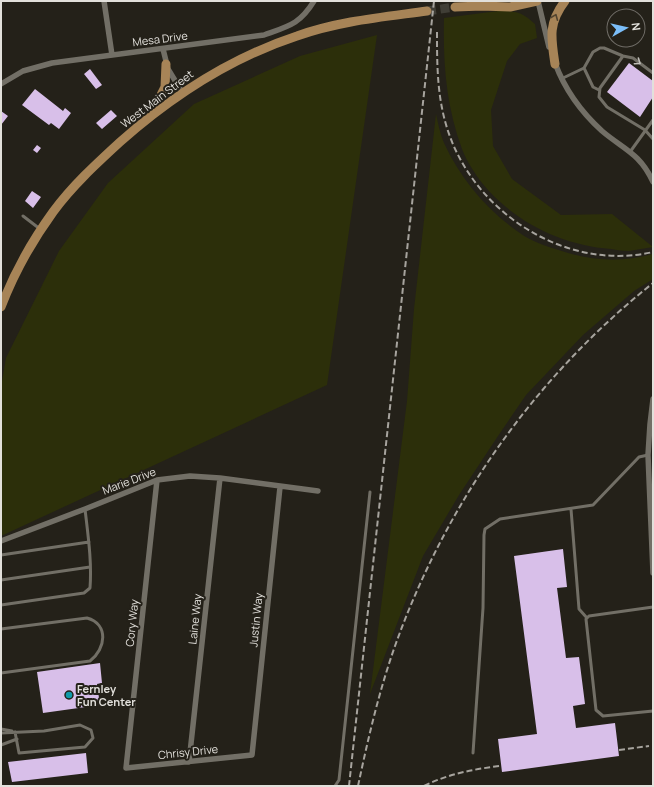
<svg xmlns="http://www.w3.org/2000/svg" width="654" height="787" font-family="Manrope,sans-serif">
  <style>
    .green { fill: #2c2f0a }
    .building { fill: #d8bfe9 }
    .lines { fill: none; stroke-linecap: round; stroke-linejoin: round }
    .primary-tunnel { stroke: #403e36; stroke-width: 9; stroke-dasharray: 9 4.5; stroke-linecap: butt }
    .lane { stroke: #726f66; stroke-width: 3 }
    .street { stroke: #726f66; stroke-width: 5.5 }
    .primary { stroke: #a78457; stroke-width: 9 }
    .rail { stroke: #a7a49e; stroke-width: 2; stroke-dasharray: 6 3; stroke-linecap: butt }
    .oneway { stroke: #52442f }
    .oneway2 { stroke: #c0beb8 }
    .culture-dot { fill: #0f9aa8; stroke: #242119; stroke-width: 1.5 }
    .labels { text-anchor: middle; stroke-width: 4; stroke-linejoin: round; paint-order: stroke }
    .street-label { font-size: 11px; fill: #e2e0db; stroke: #242119 }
    .poi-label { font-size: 11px; font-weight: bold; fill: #e2e0db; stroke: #242119; text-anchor: start }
  </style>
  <rect width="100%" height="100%" fill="#242119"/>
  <!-- green -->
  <path class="green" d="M 498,11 C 516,11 521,11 535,24 L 537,38 L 520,44 L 507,61 L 491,110 L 493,146 L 512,179 L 561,215 L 612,214 L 653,247 C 645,248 637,250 629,251 C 623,251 617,250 611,249 C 561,245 514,222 482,183 C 474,172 467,162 462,149 C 446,105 443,64 444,18 Z
    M 377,35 L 327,385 L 1,536 L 1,387 L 6,358 L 59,251 L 108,183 L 194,104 L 300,56 Z
    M 436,114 C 438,123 440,134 444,143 C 460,178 486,209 517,231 C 527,239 540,244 552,248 C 588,260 616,264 653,254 L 653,279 L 634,291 L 583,335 L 526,395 L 498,436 L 459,495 L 423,556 L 370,694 L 407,401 L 414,309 Z"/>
  <!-- building -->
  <path class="building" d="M 629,63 L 653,81 L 653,97 L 640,117 L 607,92 Z
    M 90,69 L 102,85 L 96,89 L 84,74 Z
    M 35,89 L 63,111 L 65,108 L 71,113 L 59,129 L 51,123 L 49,125 L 22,105 Z
    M 111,110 L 117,116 L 102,129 L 96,123 Z
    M 1,111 L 8,116 L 1,125 Z
    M 37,145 L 41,148 L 37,153 L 33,150 Z
    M 32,191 L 41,197 L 33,208 L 25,201 Z
    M 563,549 L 567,587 L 557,588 L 566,658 L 579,657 L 585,704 L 573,706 L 576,728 L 615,723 L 619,756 L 502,772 L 498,739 L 537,734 L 514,556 Z
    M 100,663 L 102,683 L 97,684 L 100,705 L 43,713 L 37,672 Z
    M 86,753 L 88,773 L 12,782 L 8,762 Z"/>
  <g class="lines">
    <!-- primary-tunnel -->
    <path class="primary-tunnel" d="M 427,11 L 455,7"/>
    <!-- lane -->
    <path class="lane" d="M 623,56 L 600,88 L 599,97 L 607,107 L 645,130 L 653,139
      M 584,68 L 593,87 L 599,90
      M 561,79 L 584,68 L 593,52 L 600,48 L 604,48 L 623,56 L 633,58 L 653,73
      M 630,152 L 653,120
      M 23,216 L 40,229
      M 571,509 L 579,609 L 587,618
      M 1,555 L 89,542
      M 1,580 L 90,567
      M 1,605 L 84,593 L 90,588 C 92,562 88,535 85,509
      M 653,607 L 589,616 L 586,619 L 596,710 L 603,716 L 653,711
      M 1,629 L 87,618 C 109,624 106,649 90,661 L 1,673
      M 1,729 L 12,731
      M 1,733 L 44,731 L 80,725 L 91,730 L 93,738 L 85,747 L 19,753 L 15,732
      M 1,745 L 17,739
      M 473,753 L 483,608 L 484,535 L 485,529 L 500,519 L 593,505 L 639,457 L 648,455
      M 335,786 L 339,780 L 370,492"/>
    <!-- street -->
    <path class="street" d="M 104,1 L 112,55
      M 538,1 L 549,47
      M 163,49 L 168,69 L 182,92
      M 555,63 C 565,90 580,111 602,131 C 623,149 640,153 653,182
      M 1,84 L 23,71 L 52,63 L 264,35 C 289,26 300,24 314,1
      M 653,399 L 650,424 L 648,455 L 653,573
      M 157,480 L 126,768 L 252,755 L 280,487
      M 1,541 L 85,509 L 157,480 L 190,476 L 220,478 L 318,491
      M 189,762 L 220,478"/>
    <!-- primary -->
    <path class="primary" d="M 455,7 L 482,6 L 510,7 L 537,1
      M 555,64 C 551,38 548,23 565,1
      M 152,113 L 165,87 L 166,64
      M 1,307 C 14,273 32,241 53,212 C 72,186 96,164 120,142 C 172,96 230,58 297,36 C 339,21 384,17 427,11"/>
    <!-- rail -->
    <path class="rail" d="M 437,32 C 437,65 437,98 448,131 C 475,213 566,272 653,252
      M 619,750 L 649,746
      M 349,786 L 434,1
      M 358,786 C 368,739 379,691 395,646 C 446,503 535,377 653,283
      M 424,786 C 448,774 474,769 500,766"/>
  </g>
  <!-- one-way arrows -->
  <defs><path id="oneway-chevron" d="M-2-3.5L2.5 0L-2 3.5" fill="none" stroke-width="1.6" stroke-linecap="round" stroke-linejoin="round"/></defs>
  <use class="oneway" href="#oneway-chevron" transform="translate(555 17) rotate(-68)"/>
  <use class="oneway2" href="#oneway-chevron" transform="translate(638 62) rotate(35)"/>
  <!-- markers -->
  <circle class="culture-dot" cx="69" cy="695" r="4"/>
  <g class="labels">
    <!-- street labels -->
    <g class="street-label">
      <text transform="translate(160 39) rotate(-7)" y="4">Mesa Drive</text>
      <text transform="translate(157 99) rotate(-37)" y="4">West Main Street</text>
      <text transform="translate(129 481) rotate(-21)" y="4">Marie Drive</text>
      <text transform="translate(195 619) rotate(-84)" y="4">Laine Way</text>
      <text transform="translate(256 620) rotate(-84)" y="4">Justin Way</text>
      <text transform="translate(132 623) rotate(-84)" y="4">Cory Way</text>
      <text transform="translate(188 752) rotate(-6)" y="4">Chrisy Drive</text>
    </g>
    <!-- poi labels -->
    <g class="poi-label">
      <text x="77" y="693">Fernley<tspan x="77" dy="13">Fun Center</tspan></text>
    </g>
  </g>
  <!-- border -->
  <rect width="654" height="787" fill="none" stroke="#e2e0db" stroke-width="4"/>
  <!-- north arrow -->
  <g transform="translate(626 28) rotate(82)"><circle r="19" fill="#242119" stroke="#706d67"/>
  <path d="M0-3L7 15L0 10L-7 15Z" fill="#7bbef9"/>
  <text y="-6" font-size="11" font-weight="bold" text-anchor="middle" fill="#e2e0db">N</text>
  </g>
</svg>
